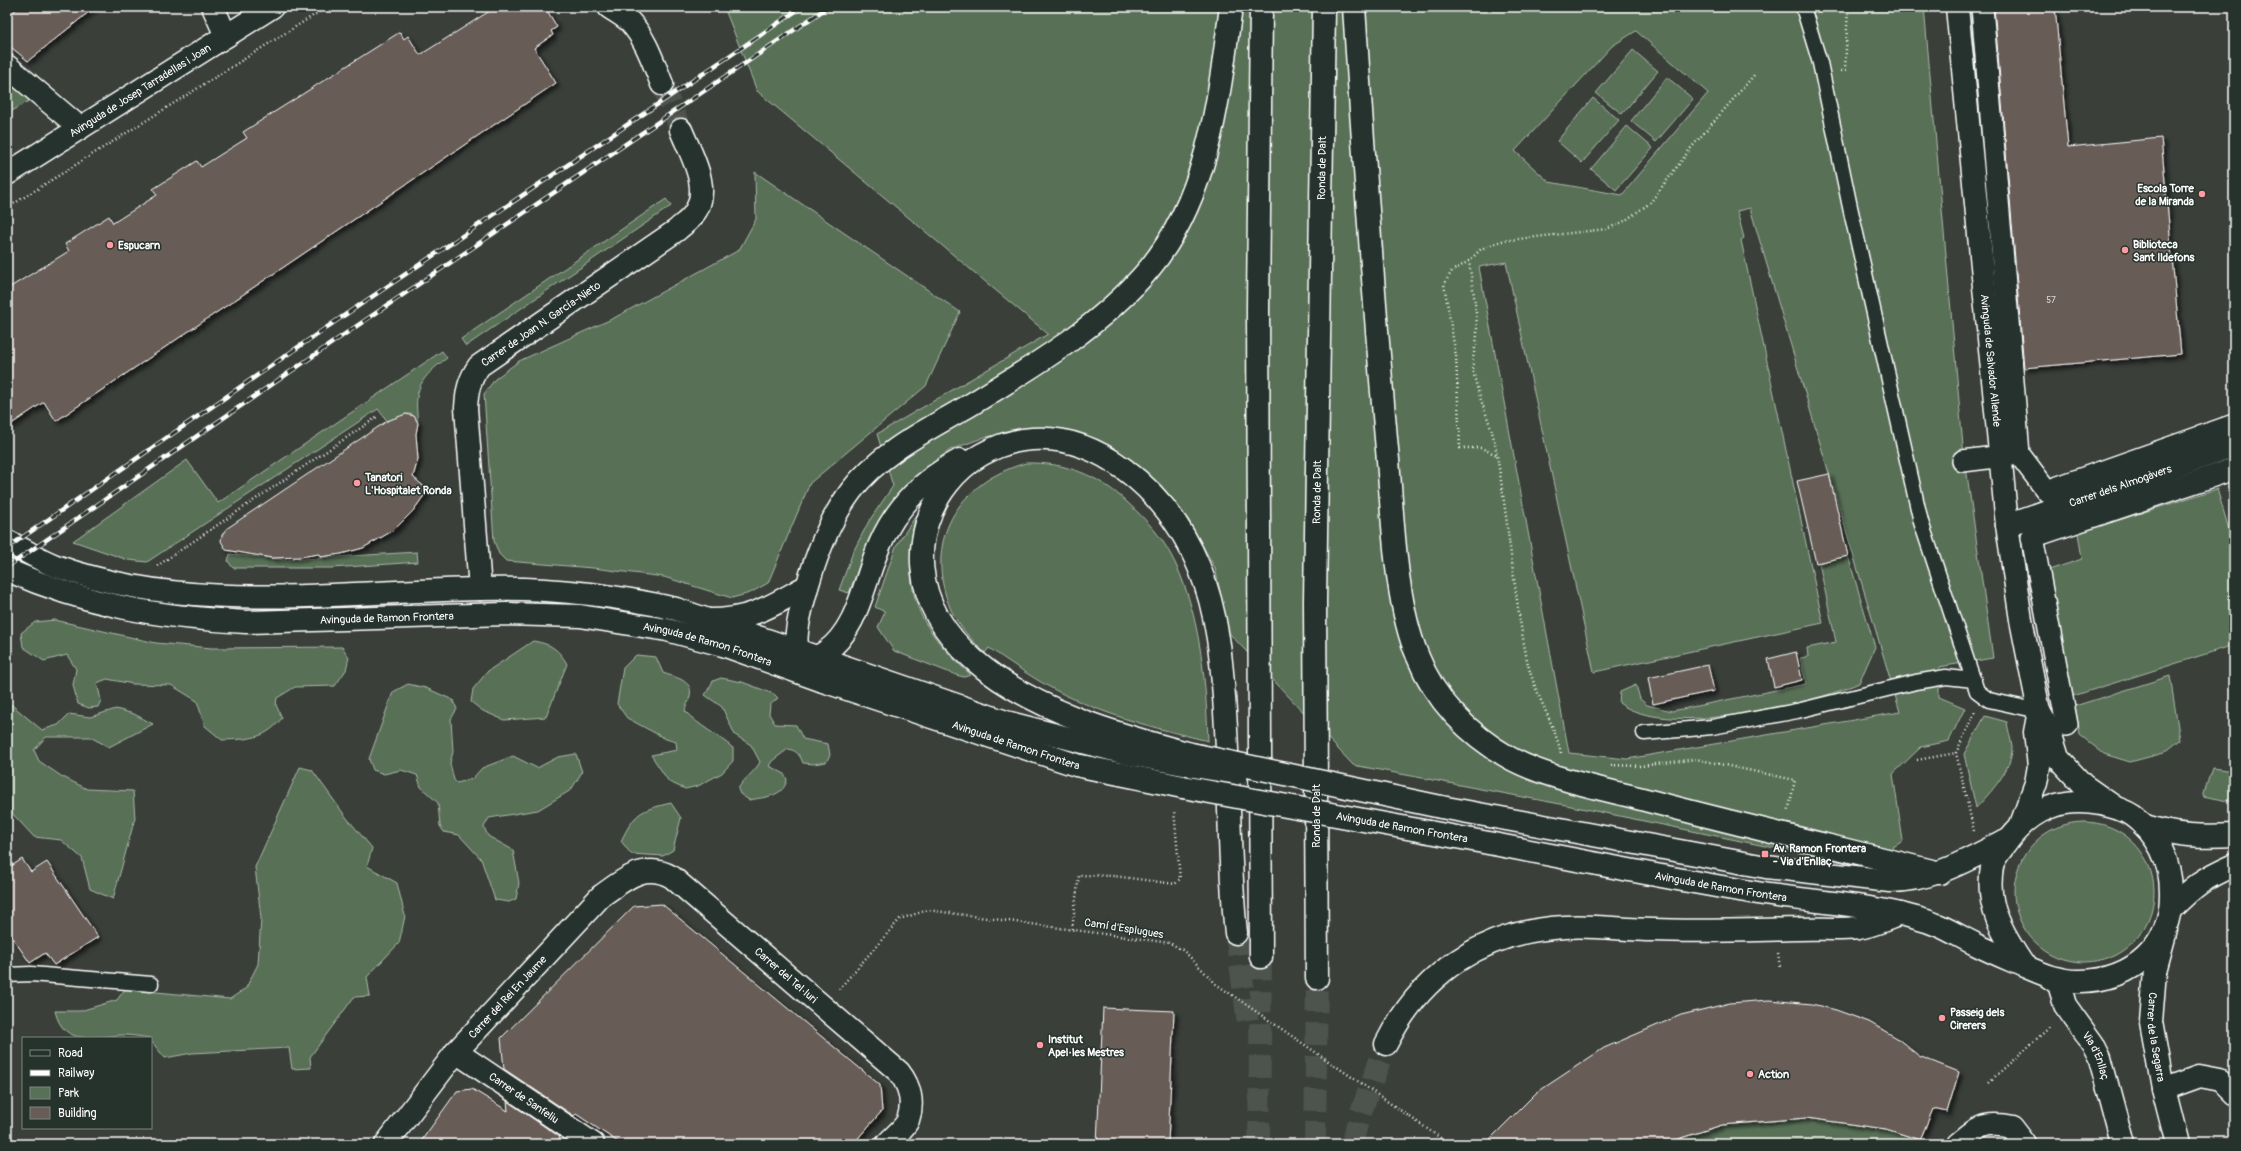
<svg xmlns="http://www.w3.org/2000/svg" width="2241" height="1151" font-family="Pangolin,sans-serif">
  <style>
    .green { fill: #587156; stroke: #acb8aa; fill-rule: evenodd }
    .building { fill: #685c57; stroke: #fff; filter: url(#shadow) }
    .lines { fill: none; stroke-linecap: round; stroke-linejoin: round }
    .minor-tunnel { stroke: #4e524e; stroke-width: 22; stroke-dasharray: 22 11; stroke-linecap: butt }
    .trunk-tunnel { stroke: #4e524e; stroke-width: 22; stroke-dasharray: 22 11; stroke-linecap: butt }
    .service-casing { stroke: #fff; stroke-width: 17 }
    .pedestrian-casing { stroke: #fff; stroke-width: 24 }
    .minor-casing { stroke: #fff; stroke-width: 25 }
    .tertiary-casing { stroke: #fff; stroke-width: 25 }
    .trunk-casing { stroke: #fff; stroke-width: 25 }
    .path { stroke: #fff; stroke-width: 2.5; stroke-dasharray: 1 3; stroke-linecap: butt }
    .service { stroke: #26332d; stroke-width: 14 }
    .pedestrian { stroke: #26332d; stroke-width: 21 }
    .minor { stroke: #26332d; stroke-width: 22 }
    .tertiary { stroke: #26332d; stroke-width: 22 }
    .trunk { stroke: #26332d; stroke-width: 22 }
    .rail-casing { stroke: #fff; stroke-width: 4.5 }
    .rail { stroke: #26332d; stroke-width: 3; stroke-dasharray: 9; stroke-linecap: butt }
    .tertiary-bridge-casing { stroke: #fff; stroke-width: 25; stroke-linecap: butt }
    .trunk-bridge-casing { stroke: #fff; stroke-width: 25; stroke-linecap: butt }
    .tertiary-bridge { stroke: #26332d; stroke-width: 22 }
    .trunk-bridge { stroke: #26332d; stroke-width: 22 }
    .poi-dot { fill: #ff9aa2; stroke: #26332d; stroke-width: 1.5 }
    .labels { text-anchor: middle; stroke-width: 3; stroke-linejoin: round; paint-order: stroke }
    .number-label { font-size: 9px; fill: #d9d6d5 }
    .street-label { font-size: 11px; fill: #fff; stroke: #26332d }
    .poi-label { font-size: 11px; font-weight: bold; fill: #fff; stroke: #26332d; text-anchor: start }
  </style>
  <defs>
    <filter id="shadow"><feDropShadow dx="3.5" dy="3.5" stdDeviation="2" flood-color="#0009"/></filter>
  </defs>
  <rect width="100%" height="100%" fill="#3a3f3a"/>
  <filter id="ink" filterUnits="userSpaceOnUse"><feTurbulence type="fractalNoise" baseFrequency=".025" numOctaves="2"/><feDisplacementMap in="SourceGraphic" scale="8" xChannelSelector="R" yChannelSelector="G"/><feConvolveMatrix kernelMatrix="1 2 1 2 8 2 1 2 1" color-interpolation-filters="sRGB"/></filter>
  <g filter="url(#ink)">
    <!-- green -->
    <path class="green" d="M 724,7 L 1523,7 L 1523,10 L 1529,7 L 1924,7 L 1963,446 L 1993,658 L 1939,667 L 1939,697 L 1965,708 L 1949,741 L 1921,747 L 1893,774 L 1903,841 L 1862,866 L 1571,806 L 1353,765 L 1229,633 L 1215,568 L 1188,519 L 1144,474 L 1094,440 L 1032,429 L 985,437 L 950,450 L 915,476 L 892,502 L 868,543 L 849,593 L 839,590 L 853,552 L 869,521 L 893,486 L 877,434 L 1048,334 L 757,91 ZM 1636,31 L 1708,93 L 1622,195 L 1549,182 L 1515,151 L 1612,46 ZM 1750,208 L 1900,712 L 1627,759 L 1569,753 L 1479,267 L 1506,262 L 1594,672 L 1823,623 L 1741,240 L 1744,238 L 1737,211 Z
      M 1633,50 L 1658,71 L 1622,114 L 1596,93 Z
      M 1667,77 L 1693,99 L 1656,142 L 1631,121 Z
      M 7,78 L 32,99 L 7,114 Z
      M 1593,98 L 1619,120 L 1582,163 L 1557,141 Z
      M 1627,126 L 1653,148 L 1616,190 L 1591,169 Z
      M 755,172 L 960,312 L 926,386 L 810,483 L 768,583 L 750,593 L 732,598 L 664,577 L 593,568 L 506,561 L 499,554 L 494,541 L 484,394 L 495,379 L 519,361 L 614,318 L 739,250 L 756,219 Z
      M 666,199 L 671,206 L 466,346 L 461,339 Z
      M 442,351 L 447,358 C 421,377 413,389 418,421 C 410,407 398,417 391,426 L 378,409 L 147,562 L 128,560 L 73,541 L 187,460 L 218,503 Z
      M 1026,463 C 1065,462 1098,475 1127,502 C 1140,514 1152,526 1162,540 C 1199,595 1206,677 1208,741 C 1163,730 1118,719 1076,700 C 1045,687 1017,667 989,648 L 985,653 C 972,640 958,626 951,610 C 922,542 957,482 1026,463 Z
      M 2217,489 L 2234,546 L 2234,645 L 2070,697 L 2049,570 L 2082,559 L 2078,533 Z
      M 915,517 C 903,592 914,624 971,675 L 964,677 L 956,675 L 894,651 L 878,627 L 885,612 L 875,607 L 896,546 Z
      M 417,552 L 418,562 L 332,568 L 233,568 L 228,561 L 230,554 L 285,560 Z
      M 1848,556 L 1875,647 L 1859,683 C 1809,706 1665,738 1619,703 L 1620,692 L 1636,685 L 1640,699 L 1647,705 L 1672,711 L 1806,684 L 1800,658 L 1808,657 L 1807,648 L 1836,642 L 1819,563 Z
      M 55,620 L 156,643 L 212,648 L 342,647 L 349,657 L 346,670 L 335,686 L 295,687 L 277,698 L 276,705 L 282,718 C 265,740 248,739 222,740 L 205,726 L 197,701 L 171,685 L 133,684 L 107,679 L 97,683 L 101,700 L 98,707 L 89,708 L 78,704 L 73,685 L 76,669 L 67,655 L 44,661 L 23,647 L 21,633 L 35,622 Z
      M 533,641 C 550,644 558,648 567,664 L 546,717 L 504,720 L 483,711 L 471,702 L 473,689 L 488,671 Z
      M 636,655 L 656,657 L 663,673 C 674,677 694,680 690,696 C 689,701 686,706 685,711 C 699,726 718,735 733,748 L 733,761 L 722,773 L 698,786 L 685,789 L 669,782 L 651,755 L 677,750 L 676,742 L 666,739 L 627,718 L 617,704 L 623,668 Z
      M 2170,676 L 2180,740 L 2164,753 L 2130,762 L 2104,754 L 2080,735 L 2075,706 Z
      M 721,678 L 742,682 L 774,694 L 778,698 L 770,705 L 769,714 L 775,724 L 796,725 L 803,739 L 828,744 L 830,755 L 826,762 L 814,764 L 803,763 C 800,755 796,750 788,749 L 772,761 L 769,766 L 783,773 L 787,779 C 784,797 765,797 749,800 L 740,794 L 738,789 C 744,778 754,773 760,762 L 751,745 L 735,735 L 722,707 L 705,695 L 713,681 Z
      M 408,684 L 426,688 L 453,700 L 457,709 L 451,719 L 453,752 L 450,763 L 454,780 L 457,783 L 472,779 L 482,768 L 513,756 L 537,768 L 558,757 L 576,754 L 582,772 L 571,790 L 538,810 L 489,818 L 484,827 L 488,836 L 513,850 L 519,883 L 516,899 L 509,902 L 495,900 L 481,859 L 459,835 L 444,832 L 440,826 L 438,803 L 421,787 L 417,775 L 401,770 L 384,774 L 373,770 L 369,759 L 393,692 Z
      M 7,701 L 42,730 L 58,725 L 69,714 L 90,717 L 116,709 L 134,714 L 153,724 L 109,747 L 90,737 L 46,737 L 34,750 L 39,761 L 61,776 L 87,789 L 133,791 L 135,818 L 113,899 L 90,889 L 82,858 L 61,840 L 34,837 L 11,812 L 7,811 Z
      M 1985,716 L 2007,722 C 2008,730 2011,739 2012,747 C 2013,769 1990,793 1976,808 L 1964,754 Z
      M 300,767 L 312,770 L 346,817 L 372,848 L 367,866 L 397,883 L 405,916 L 399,943 L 367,977 L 370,996 L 354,997 L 310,1057 L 311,1068 L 292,1069 L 289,1048 L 192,1053 L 165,1058 L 151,1041 L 151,1038 C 142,1037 132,1035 123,1035 C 95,1036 64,1048 55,1011 L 80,1011 L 117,1000 L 125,989 L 230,999 L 246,988 L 258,964 L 261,918 L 255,867 Z
      M 2212,768 L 2234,771 L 2234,802 L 2203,796 Z
      M 671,803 L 681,818 L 673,850 L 663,856 L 631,854 L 621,841 C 635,812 641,810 671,803 Z
      M2014 892a70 70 0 1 1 140 0a70 70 0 1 1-140 0Z
      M 1806,1118 L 1886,1129 L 1920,1140 L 1916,1144 L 1662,1144 L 1722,1125 Z"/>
    <!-- building -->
    <path class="building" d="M 19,7 L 95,7 L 28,61 L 7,44 L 7,17 Z
      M 496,7 L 545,7 L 557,27 L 551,31 L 553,35 L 534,48 L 556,83 L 56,421 L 44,402 L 7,427 L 7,289 L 69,251 L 65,244 L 109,216 L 113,223 L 157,195 L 153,189 L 197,161 L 201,167 L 223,153 L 247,138 L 243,132 L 400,32 L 404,39 L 408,36 L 420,55 Z
      M 1994,7 L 2055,7 L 2068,147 L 2161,138 L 2181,354 L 2024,368 Z
      M 406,414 L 414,416 L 418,423 L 416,434 L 418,459 L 413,477 L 428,490 L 413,511 L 394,530 L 363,548 L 341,554 L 320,557 L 319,554 L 300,557 L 272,558 L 226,550 L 221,541 L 222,535 L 226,529 L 387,421 Z
      M 1829,474 L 1848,556 L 1816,563 L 1797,481 Z
      M 1796,652 L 1802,680 L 1774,687 L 1768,659 Z
      M 1708,665 L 1714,691 L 1653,704 L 1648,678 Z
      M 22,859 L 31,872 L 47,862 L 98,937 L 54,965 L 45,953 L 30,963 L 7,930 L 7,869 Z
      M 662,904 L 880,1085 L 882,1111 L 853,1144 L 621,1144 L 576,1114 L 574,1116 L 504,1069 L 501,1038 L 634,906 Z
      M 1769,1000 L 1812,1004 L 1836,1010 L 1869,1022 L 1897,1038 L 1919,1056 L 1959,1072 L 1947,1112 L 1933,1109 L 1920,1140 L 1886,1129 L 1806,1118 L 1722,1125 L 1662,1144 L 1485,1144 L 1536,1093 L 1604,1048 L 1681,1015 L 1730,1003 Z
      M 1103,1008 L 1174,1011 L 1168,1144 L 1097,1144 Z
      M 472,1089 L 508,1111 L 507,1101 L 560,1137 L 555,1144 L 419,1144 L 457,1091 Z"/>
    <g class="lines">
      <!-- minor-tunnel -->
      <path class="minor-tunnel" d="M 662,84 L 681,130"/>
      <!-- trunk-tunnel -->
      <path class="trunk-tunnel" d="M 1236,933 L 1249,1031
        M 1259,1144 L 1261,957
        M 1315,1144 L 1317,978
        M 1352,1144 L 1359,1117 L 1386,1044"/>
      <!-- service casing -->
      <g class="service-casing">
        <path id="service" d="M 1803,7 L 1820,63 L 1850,207 L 1921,522 L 1977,691 L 1989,700 L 2039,711
          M 1644,733 L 1712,727 L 1797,711 L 1916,682 L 1946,677 L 1974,680
          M 7,975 L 31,974 L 151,984"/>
      </g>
      <!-- pedestrian casing -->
      <g class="pedestrian-casing">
        <path id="pedestrian" d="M 1982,7 L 2019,454
          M 1963,461 L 2019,454 L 2047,491 L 2234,425
          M 2067,725 L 2032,537 L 2234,469"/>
      </g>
      <!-- minor casing -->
      <g class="minor-casing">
        <g id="minor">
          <path d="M 213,7 L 226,36"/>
          <path d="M 609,7 C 616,12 624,16 630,22 C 646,39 653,62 662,84"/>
          <path id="s1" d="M 1957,7 L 2007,525 L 2021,620 L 2039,711 L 2049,729 L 2058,758 L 2083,785 L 2113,806"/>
          <path d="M 7,66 L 80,128"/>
          <path id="s2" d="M 7,174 L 272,7"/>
          <path id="s3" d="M 2007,525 L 2234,446"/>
          <path id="s4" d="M 480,589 L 466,408 C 467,391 469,380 479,366 L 677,230 C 682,225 689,221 693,215 C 713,190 691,155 681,130"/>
          <path d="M 2145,826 C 2178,836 2200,837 2234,835"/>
          <path d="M 2020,827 L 2036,783 L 2039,766 L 2035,732 L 2039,711"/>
          <path d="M 2171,909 C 2194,886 2204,878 2234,865"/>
          <path id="s5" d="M 2166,930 L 2155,971 L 2151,1022 L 2163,1089 L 2177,1144"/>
          <path id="s6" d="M 2049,977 L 2059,984 L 2065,1005 L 2093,1044 L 2100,1058 L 2123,1144"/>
          <path id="s7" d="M 456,1052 L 593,1144"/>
          <path d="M 2163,1089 L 2199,1076 L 2220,1080 L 2234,1094"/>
          <path id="s8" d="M 386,1144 L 456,1052 L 601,896 C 624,880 644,861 672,877 L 899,1072 C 910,1086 914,1103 908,1120 C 905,1128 893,1137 887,1144"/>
          <path d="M 1958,1144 C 1978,1127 1985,1121 2012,1127 L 2025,1144"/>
        </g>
      </g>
      <!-- tertiary casing -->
      <g class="tertiary-casing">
        <g id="tertiary">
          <path d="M 7,541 C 23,549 39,560 56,566 C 192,615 338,591 479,589 C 545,587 611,594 676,609 L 1006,722 L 1130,754 L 1194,766"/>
          <path id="s9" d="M 7,570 C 89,606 157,617 246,622 L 505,614 L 580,616 L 667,630 L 723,645 L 823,681 L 1076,765 L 1183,787"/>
          <path d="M 1441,807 L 1766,867 L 1890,881 C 1933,881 1969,859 2006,840"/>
          <path id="s10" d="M 1429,832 C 1540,852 1652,876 1763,894 C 1814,902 1866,904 1916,918 C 1938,923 1955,934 1975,944 C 1991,952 2008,959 2024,966 C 2042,974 2061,982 2081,981 C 2133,980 2172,946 2171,892 C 2171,862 2158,834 2133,816 C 2123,809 2111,806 2100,804 C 2061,797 2031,809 2007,842 C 2002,849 1993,858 1992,867 C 1985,906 2003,935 2024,966"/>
        </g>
      </g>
      <!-- trunk casing -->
      <g class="trunk-casing">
        <g id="trunk">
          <path d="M 1354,7 C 1364,158 1374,310 1388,460 C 1393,519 1395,604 1418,657 C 1435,700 1468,734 1508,757 C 1543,777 1598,788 1638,798 C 1739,825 1840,848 1940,873"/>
          <path d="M 706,620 C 750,621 771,606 807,586"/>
          <path d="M 776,664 C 792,662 810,662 824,653 C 859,630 864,579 880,544 C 896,507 925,478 960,460"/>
          <path d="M 823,681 C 818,677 810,673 806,668 C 790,649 798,623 803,602 C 813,563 827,523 851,491 C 880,452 929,429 970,405 C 1034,366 1100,327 1149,269 C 1209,197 1219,96 1231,7"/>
          <path d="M 1191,754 C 1119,735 1031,710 974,660 C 842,547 986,367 1124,469 C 1158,494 1183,528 1199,567 C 1218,613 1222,663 1225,712 C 1230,785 1228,859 1236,933"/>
          <path d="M 1261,957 L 1258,310 L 1261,7"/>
          <path id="s11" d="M 1317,978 L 1315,601 L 1324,7"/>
          <path d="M 1386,1044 C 1422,972 1484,931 1565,927 C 1595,925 1624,930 1653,930 C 1701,932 1749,930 1798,929 C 1817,928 1838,930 1858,928 C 1872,926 1887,919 1901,914"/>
        </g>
      </g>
      <!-- path -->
      <path class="path" d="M 1841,71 L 1845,70 L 1848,7
        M 7,208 L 327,7
        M 1469,261 L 1452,271 L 1444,284 L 1456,356 L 1460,448 L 1481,448 L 1497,455
        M 157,566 L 377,417
        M 1561,753 C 1553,720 1534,693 1527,660 C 1513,589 1508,516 1495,444 C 1490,418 1475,393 1473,366 C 1472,355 1477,344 1477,333 C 1477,309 1472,285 1469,261 L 1481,249 L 1501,241 L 1606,229 L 1623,222 L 1650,203 L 1691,148 L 1755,74
        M 1917,760 L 1956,753
        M 1611,765 L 1641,766 L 1696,759 L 1795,780 L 1788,812
        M 1974,831 L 1956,753 L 1975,712
        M 1072,929 L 1079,875 L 1114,876 L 1175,884 L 1180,879 L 1174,810
        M 1778,953 L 1780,968
        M 839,989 L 900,919 L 928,910 L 1170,943 L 1184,951 L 1216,984 L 1445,1141 L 1443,1144
        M 1989,1082 L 2051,1026"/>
      <!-- service -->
      <use href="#service" class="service"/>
      <!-- pedestrian -->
      <use href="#pedestrian" class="pedestrian"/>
      <!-- minor -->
      <use href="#minor" class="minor"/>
      <!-- tertiary -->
      <use href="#tertiary" class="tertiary"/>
      <!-- trunk -->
      <use href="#trunk" class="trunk"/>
      <!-- rail casing -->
      <g class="rail-casing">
        <path id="rail" d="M 7,548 L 336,321 L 802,7
          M 7,567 L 345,334 L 828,7"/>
      </g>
      <!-- rail -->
      <use href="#rail" class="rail"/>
      <!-- tertiary-bridge casing -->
      <g class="tertiary-bridge-casing">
        <path id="tertiary-bridge" d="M 1194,766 L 1237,773
          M 1183,787 L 1429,832"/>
      </g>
      <!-- trunk-bridge casing -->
      <g class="trunk-bridge-casing">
        <path id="trunk-bridge" d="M 1191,754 L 1441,807"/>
      </g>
      <!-- tertiary-bridge -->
      <use href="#tertiary-bridge" class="tertiary-bridge"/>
      <!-- trunk-bridge -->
      <use href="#trunk-bridge" class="trunk-bridge"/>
    </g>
  </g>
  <!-- markers -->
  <g class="poi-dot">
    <circle cx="2202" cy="194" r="4"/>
    <circle cx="110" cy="245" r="4"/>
    <circle cx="2125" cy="250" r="4"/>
    <circle cx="357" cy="483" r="4"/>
    <rect x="1761" y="850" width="8" height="8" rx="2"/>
    <circle cx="1942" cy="1018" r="4"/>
    <circle cx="1040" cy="1045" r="4"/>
    <circle cx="1750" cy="1074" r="4"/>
  </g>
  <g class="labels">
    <!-- number labels -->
    <g class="number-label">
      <text x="2051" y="303">57</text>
    </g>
    <!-- street labels -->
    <g class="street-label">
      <text dy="4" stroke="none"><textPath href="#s2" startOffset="157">Avinguda de Josep Tarradellas i Joan</textPath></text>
      <text dy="4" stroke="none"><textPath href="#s11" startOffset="810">Ronda de Dalt</textPath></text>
      <text dy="4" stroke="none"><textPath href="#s4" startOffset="301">Carrer de Joan N. García-Nieto</textPath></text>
      <text dy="4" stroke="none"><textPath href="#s1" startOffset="355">Avinguda de Salvador Allende</textPath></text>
      <text dy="4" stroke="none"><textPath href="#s3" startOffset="120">Carrer dels Almogàvers</textPath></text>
      <text dy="4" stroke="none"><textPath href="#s11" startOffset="486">Ronda de Dalt</textPath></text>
      <text dy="4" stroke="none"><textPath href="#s9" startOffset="387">Avinguda de Ramon Frontera</textPath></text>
      <text dy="4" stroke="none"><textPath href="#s9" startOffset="711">Avinguda de Ramon Frontera</textPath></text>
      <text dy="4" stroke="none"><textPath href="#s9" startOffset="1036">Avinguda de Ramon Frontera</textPath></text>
      <text transform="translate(1316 816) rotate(-90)" y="4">Ronda de Dalt</text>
      <text transform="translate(1402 827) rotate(10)" y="4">Avinguda de Ramon Frontera</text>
      <text dy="4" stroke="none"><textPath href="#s10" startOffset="297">Avinguda de Ramon Frontera</textPath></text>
      <text transform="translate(1124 928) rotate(9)" y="4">Camí d'Esplugues</text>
      <text dy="4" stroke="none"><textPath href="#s8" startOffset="558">Carrer del Tel·luri</textPath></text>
      <text dy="4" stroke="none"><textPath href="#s8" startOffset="191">Carrer del Rei En Jaume</textPath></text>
      <text dy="4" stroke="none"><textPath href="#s5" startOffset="109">Carrer de la Segarra</textPath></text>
      <text dy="4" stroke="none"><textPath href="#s6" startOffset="94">Via d'Enllaç</textPath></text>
      <text dy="4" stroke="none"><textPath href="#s7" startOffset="82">Carrer de Sanfeliu</textPath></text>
    </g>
    <!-- poi labels -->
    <g class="poi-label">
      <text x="2194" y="192" text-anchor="end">Escola Torre<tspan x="2194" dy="13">de la Miranda</tspan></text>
      <text x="2133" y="248">Biblioteca<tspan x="2133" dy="13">Sant Ildefons</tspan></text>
      <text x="118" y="249">Espucarn</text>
      <text x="365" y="481">Tanatori<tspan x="365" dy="13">L'Hospitalet Ronda</tspan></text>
      <text x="1773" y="852">Av. Ramon Frontera<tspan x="1773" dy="13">- Via d'Enllaç</tspan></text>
      <text x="1950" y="1016">Passeig dels<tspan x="1950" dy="13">Cirerers</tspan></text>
      <text x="1048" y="1043">Institut<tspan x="1048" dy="13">Apel·les Mestres</tspan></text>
      <text x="1758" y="1078">Action</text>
    </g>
  </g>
  <!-- margin -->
  <rect width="2241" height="1151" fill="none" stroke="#26332d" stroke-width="24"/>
  <rect x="12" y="12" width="2217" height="1127" fill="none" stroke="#fff" stroke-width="1.5" filter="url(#ink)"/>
  <!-- legend -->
  <rect x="22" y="1037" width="130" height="92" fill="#26332d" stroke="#7d8581"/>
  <rect x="30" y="1050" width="20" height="6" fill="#26332d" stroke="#7d8581"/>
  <text x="58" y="1057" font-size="12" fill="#ffffff">Road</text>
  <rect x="30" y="1070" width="20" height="6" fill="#ffffff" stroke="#7d8581"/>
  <text x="58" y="1077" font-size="12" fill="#ffffff">Railway</text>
  <rect x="30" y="1087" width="20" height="12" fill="#587156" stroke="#7d8581"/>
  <text x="58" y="1097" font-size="12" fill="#ffffff">Park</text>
  <rect x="30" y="1107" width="20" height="12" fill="#685c57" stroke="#7d8581"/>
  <text x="58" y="1117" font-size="12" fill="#ffffff">Building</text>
</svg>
